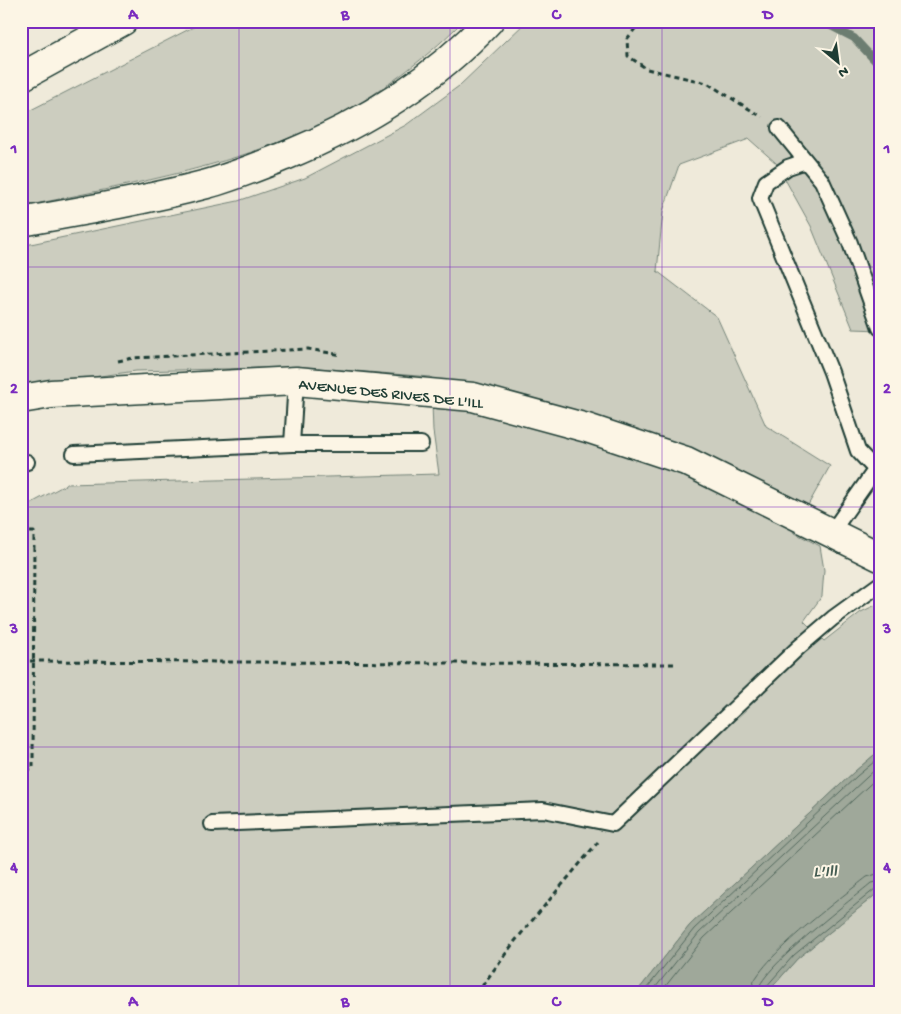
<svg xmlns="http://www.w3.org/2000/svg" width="901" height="1014" font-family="'Gochi Hand',sans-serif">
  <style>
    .green { fill: #cccdbf; stroke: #76857a }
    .water { fill: #9fa89a; stroke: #6c7d71 }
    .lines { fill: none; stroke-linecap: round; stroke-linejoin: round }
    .shore { stroke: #52685d; stroke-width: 1 }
    .stream { stroke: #6c7d71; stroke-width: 8 }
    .service-casing { stroke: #1f3d34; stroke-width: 18 }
    .tertiary-casing { stroke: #1f3d34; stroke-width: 31 }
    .motorway-casing { stroke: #1f3d34; stroke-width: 31 }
    .path { stroke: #1f3d34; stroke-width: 3; stroke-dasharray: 5 4; stroke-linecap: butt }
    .service { stroke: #fcf5e5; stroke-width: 14 }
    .tertiary { stroke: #fcf5e5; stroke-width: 28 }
    .motorway { stroke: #fcf5e5; stroke-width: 28 }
    .grid { fill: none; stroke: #7b2cbf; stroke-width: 1; stroke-opacity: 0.55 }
    .labels { text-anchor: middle; stroke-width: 4; stroke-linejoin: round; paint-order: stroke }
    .street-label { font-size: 16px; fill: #1f3d34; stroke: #fcf5e5 }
    .water-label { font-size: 18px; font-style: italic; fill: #455d53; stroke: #fcf5e5 }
    .neatline { fill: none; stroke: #7b2cbf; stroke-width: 2 }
    .grid-label { font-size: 16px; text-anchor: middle; font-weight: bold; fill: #7b2cbf }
  </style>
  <rect width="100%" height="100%" fill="#efeada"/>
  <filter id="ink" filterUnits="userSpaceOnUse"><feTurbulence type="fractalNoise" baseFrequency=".02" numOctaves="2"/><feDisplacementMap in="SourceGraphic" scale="10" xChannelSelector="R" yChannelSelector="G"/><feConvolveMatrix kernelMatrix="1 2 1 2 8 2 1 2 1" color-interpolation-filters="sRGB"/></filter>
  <g filter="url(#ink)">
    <!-- green -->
    <path class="green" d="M 205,21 L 463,21 C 423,62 365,105 313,128 C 221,170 119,186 21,207 L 21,115 Z
      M 527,21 L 880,21 L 880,330 L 853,329 L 811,226 L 776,163 L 749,139 L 679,165 L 663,211 L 657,271 L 717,317 L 766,426 L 830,466 L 793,532 L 820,546 L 824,570 L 822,596 L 804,621 L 824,641 L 861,612 L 880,603 L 880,750 L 854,772 L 690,925 L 636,993 L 21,993 L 21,508 L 24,507 L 67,484 L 439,474 L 433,431 L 431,377 L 304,367 L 136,371 L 28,386 L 24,365 L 21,365 L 21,246 L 238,201 L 305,178 L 406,125 L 459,86 Z
      M 880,891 L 880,993 L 767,993 L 797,959 Z"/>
    <!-- water -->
    <path class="water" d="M 880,750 L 880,891 L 797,959 L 767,993 L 636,993 L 690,925 L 854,772 Z"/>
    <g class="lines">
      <!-- shore -->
      <path class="shore" d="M 643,993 L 694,929 L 857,776 L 880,757
        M 651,993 L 699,933 L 880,765
        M 660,993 L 704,938 L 880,775
        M 750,993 C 751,964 842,897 867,877 L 880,873
        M 757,993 C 758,970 850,901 871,883 L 880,881
        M 763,993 L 765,988 L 794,955 L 875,889 L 880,887"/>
      <!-- stream -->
      <path class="stream" d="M 821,21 L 854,38 L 880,66"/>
      <!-- service casing -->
      <g class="service-casing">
        <path id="service" d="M 779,128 L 822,181 L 850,243 L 880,328
          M 806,161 L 788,167 L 766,182 L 760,198 L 831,372 L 858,451 L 876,470
          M 292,444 L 296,381
          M 74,454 L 292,444 L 421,444
          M 21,463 L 27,462
          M 831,533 L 880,463
          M 212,824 L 543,810 L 613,824 L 799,647 L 833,618 L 880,584"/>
      </g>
      <!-- tertiary casing -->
      <g class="tertiary-casing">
        <path id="tertiary" d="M 21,399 L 51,394 L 296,381 L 473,397 L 587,428 L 686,461 L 880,557"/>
      </g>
      <!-- motorway casing -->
      <g class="motorway-casing">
        <path id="motorway" d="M 21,77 L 123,21
          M 21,222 C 83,211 146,200 207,184 C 233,177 259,166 285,156 C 361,125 432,82 489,21"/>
      </g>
      <!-- path -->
      <path class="path" d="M 641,21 L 627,39 L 628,56 L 647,69 L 707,83 L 762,117
        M 118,361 L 133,358 L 308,349 L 341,355
        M 21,532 L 34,532 L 33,769 L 21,770
        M 21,661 L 676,664
        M 477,993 L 515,941 L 598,842"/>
      <!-- service -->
      <use href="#service" class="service"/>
      <!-- tertiary -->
      <use href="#tertiary" class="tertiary"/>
      <!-- motorway -->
      <use href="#motorway" class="motorway"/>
    </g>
  </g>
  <!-- grid -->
  <path class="grid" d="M 239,21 L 239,993M 450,21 L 450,993M 662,21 L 662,993M 21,267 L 880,267M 21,507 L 880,507M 21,747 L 880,747"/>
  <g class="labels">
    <!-- street labels -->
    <g class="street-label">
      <text transform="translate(391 392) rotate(6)" y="6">AVENUE DES RIVES DE L'ILL</text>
    </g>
    <!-- water labels -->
    <g class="water-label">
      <text x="825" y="876">L'Ill</text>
    </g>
  </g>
  <!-- margin -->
  <rect width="901" height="1014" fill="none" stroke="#fcf5e5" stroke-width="55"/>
  <!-- north arrow -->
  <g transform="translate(838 62) rotate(151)" stroke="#fcf5e5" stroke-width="4" paint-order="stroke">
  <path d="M0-4L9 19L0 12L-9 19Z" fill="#1f3d34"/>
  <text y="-8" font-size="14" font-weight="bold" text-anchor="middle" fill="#1f3d34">N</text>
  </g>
  <rect x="28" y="28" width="846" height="958" class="neatline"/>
  <g class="grid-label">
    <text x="133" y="19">A</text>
    <text x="345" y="19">B</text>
    <text x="556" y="19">C</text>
    <text x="768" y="19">D</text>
    <text x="14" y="153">1</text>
    <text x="887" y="153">1</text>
    <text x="14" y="393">2</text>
    <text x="887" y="393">2</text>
    <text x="14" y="633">3</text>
    <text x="887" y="633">3</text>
    <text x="14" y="872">4</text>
    <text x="887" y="872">4</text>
    <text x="133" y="1006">A</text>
    <text x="345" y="1006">B</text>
    <text x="556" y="1006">C</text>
    <text x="768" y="1006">D</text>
  </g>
</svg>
